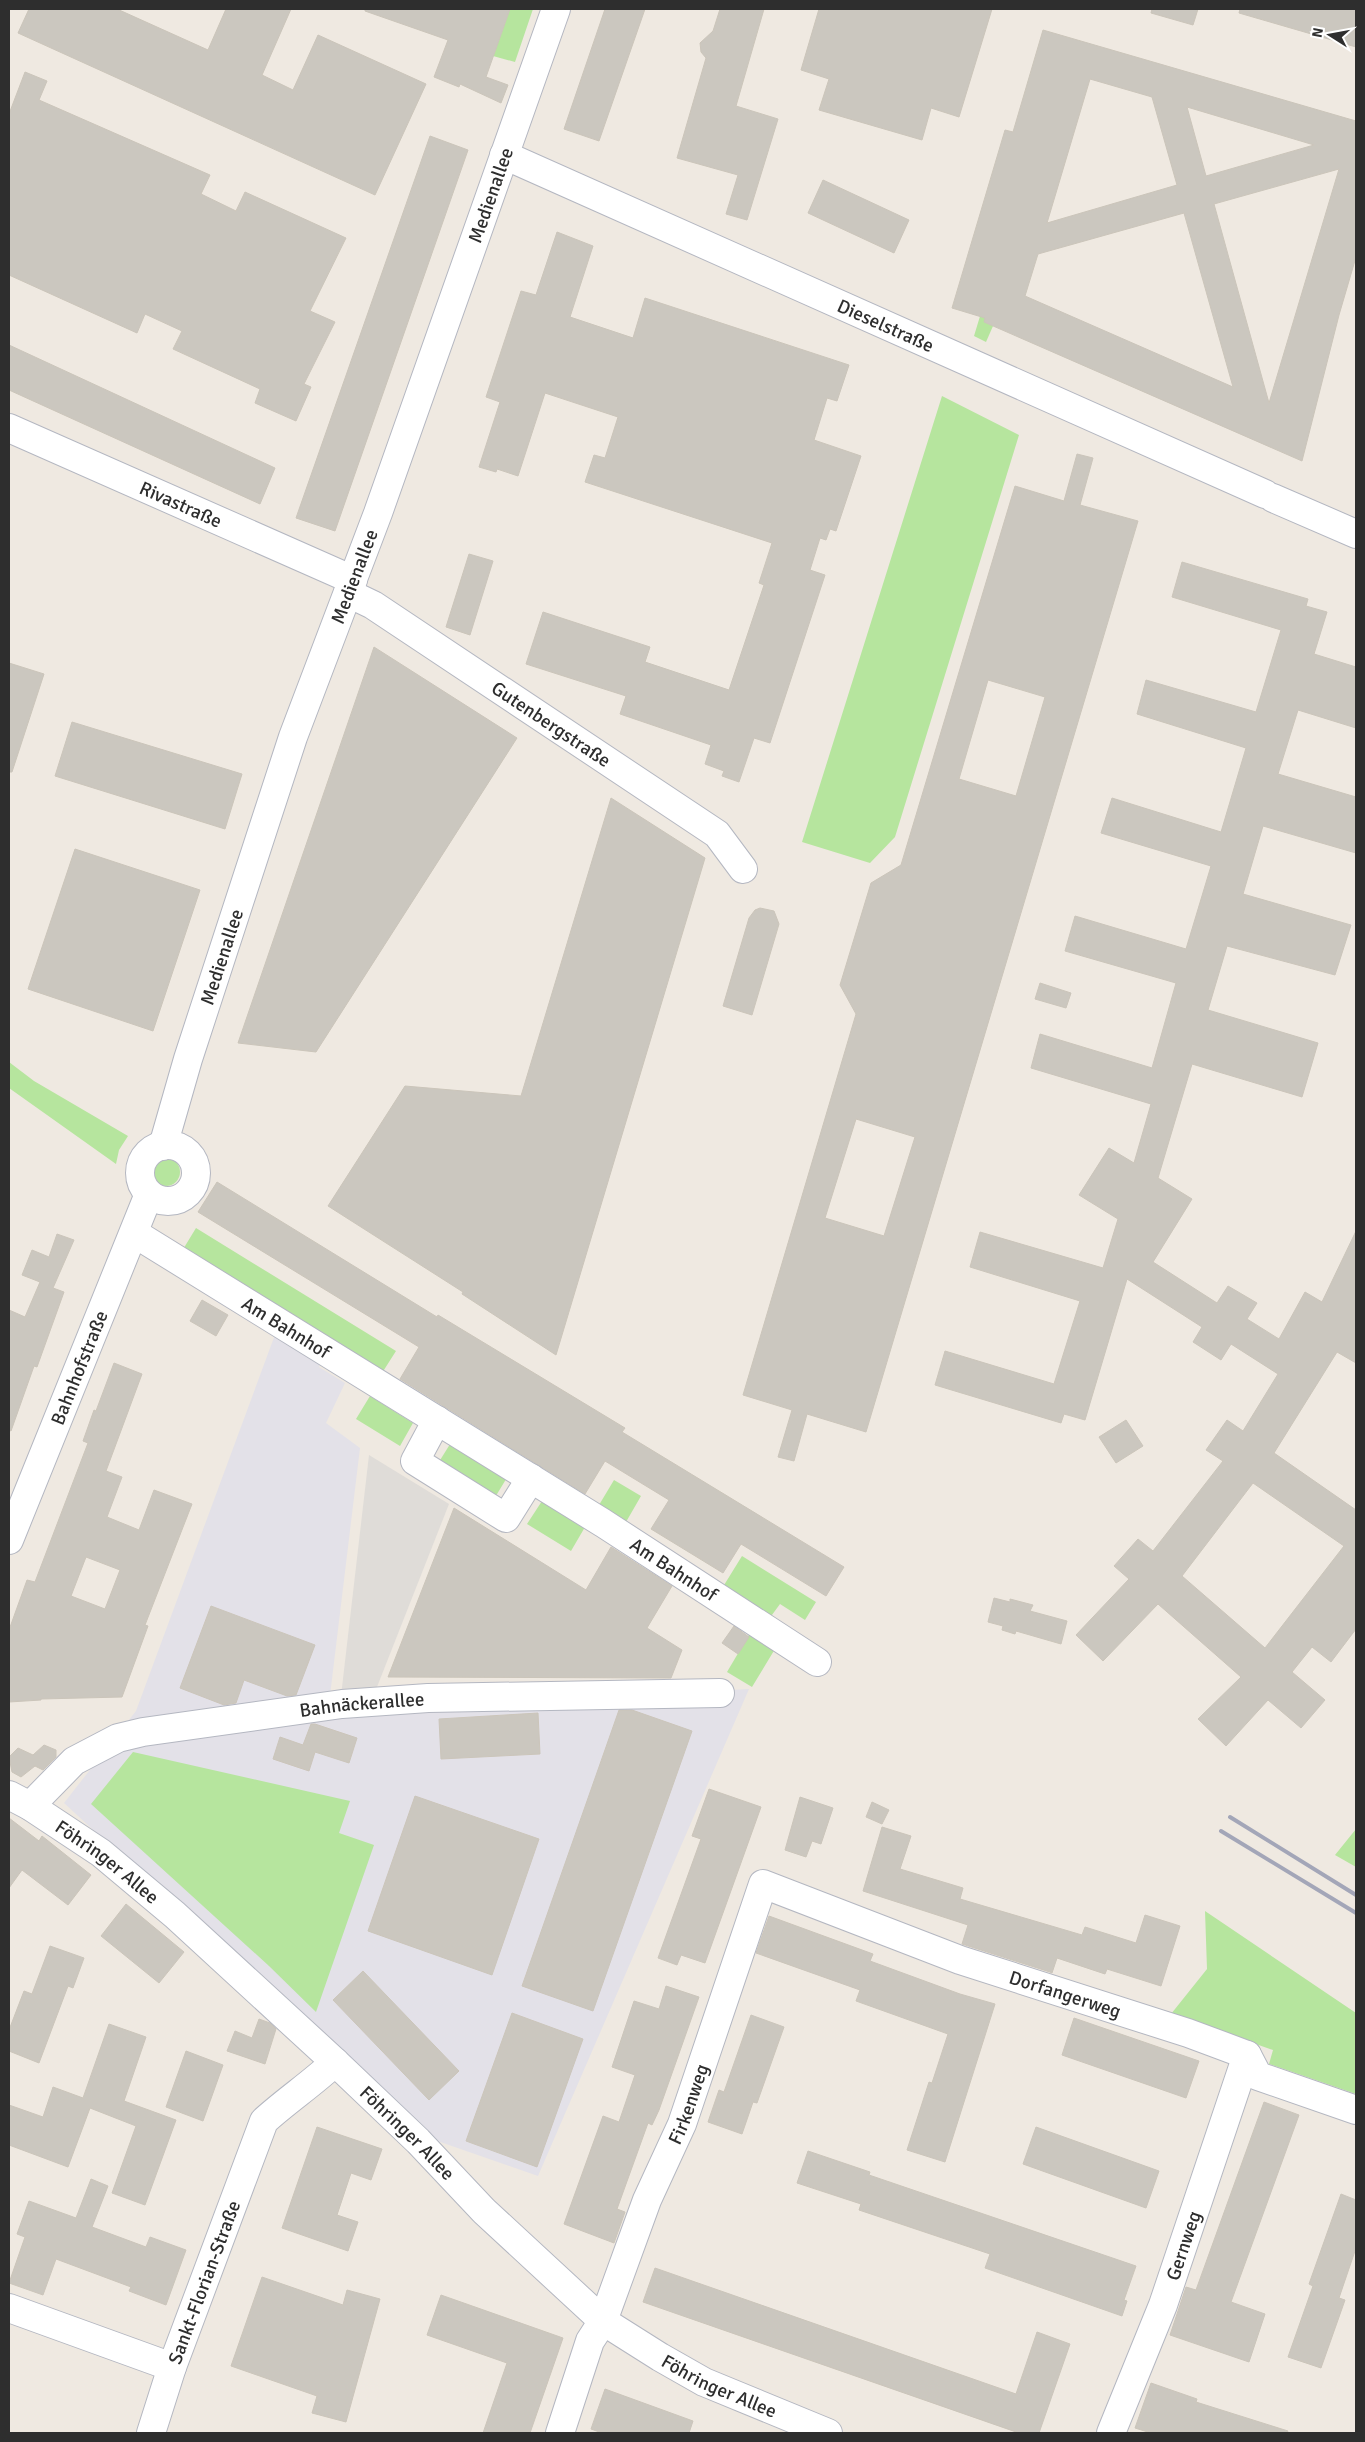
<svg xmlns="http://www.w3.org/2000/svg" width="1365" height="2442" font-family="Signika,sans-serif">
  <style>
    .industrial { fill: #e3e1e8 }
    .green { fill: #b6e59e }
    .plaza { fill: #dfdcd8 }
    .building { fill: #cbc7bf; stroke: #cbc5ba; fill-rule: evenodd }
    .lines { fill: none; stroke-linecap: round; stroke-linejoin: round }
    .minor-casing { stroke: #b4b7c1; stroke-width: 30 }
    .minor { stroke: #fff; stroke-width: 28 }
    .rail { stroke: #a3a6b8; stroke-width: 4 }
    .labels { text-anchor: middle; stroke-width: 5; stroke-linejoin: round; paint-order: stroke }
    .street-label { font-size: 19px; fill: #2e2e2e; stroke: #fff }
  </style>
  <rect width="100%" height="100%" fill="#efe9e1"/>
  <!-- industrial -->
  <path class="industrial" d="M 276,1332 L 322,1359 L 319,1367 L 345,1383 L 326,1423 L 360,1448 L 328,1712 L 749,1689 L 538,2176 L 426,2137 L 64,1803 L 136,1711 Z"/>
  <!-- green -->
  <path class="green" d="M 510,9 L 533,9 L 515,62 L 493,56 Z
    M 984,303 L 993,326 L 986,342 L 974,336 Z
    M 942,396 L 1019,435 L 895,837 L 870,863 L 802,842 Z
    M 9,1062 L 34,1081 L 128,1136 L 119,1150 L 116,1164 L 9,1088 Z
    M152 1172a14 14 0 1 1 28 0a14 14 0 1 1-28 0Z
    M 196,1228 L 396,1351 L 382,1373 L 182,1251 Z
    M 370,1396 L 413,1423 L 400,1446 L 356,1419 Z
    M 452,1441 L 508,1476 L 494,1499 L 437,1465 Z
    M 614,1480 L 641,1496 L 626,1522 L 599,1505 Z
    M 542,1501 L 585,1527 L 571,1551 L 527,1524 Z
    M 742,1556 L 816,1602 L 805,1620 L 780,1604 L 769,1619 L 721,1590 Z
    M 753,1628 L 775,1649 L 752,1687 L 727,1672 Z
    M 133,1752 L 350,1801 L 339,1833 L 374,1845 L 316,2012 L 269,1966 L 91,1804 Z
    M 1356,1829 L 1356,1867 L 1335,1855 Z
    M 1205,1911 L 1356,2013 L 1356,2094 L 1269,2064 L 1273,2050 L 1171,2014 L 1207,1969 Z"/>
  <!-- plaza -->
  <path class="plaza" d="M 369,1455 L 449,1504 L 375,1692 L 341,1696 Z"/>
  <!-- building -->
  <path class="building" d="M 29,9 L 117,9 L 208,50 L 226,9 L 291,9 L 262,75 L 293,90 L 318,35 L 426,84 L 375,195 L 18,33 Z
    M 365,9 L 510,9 L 486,77 L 508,85 L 501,103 L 460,84 L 459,87 L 434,77 L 448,40 L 365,11 Z
    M 605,9 L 645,9 L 599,141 L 564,129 Z
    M 720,9 L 764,9 L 736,106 L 778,119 L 747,220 L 726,214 L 738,175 L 677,158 L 706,58 L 701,52 L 700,43 L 713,31 Z
    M 819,9 L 992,9 L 959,117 L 931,108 L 922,140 L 819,110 L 829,79 L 801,70 Z
    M 1152,9 L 1198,9 L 1193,25 L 1151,13 Z
    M 1240,9 L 1356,9 L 1356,47 L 1239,13 Z
    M 1043,30 L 1356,121 L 1356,257 L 1339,315 L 1302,461 L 984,322 L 985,318 L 952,308 L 1005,130 L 1013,132 ZM 1090,79 L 1152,97 L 1177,185 L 1047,223 ZM 1187,107 L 1314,145 L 1206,176 ZM 1339,169 L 1269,403 L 1214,204 ZM 1184,213 L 1233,387 L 1025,296 L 1038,254 Z
    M 25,72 L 47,81 L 39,100 L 210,175 L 201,194 L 236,211 L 245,192 L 346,238 L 310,311 L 335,322 L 304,384 L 311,387 L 296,421 L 255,403 L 260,389 L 173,349 L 182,331 L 145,314 L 137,333 L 9,275 L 9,114 Z
    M 430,136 L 468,150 L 335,531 L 296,518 Z
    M 823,180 L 909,220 L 894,253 L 808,213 Z
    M 557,232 L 593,246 L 570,317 L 633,338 L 645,298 L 849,365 L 837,401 L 827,398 L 814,440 L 861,456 L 836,531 L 830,529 L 826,540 L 820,538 L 810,570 L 825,575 L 770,743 L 754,738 L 739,782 L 722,776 L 724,771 L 705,764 L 711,745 L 620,714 L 626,696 L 526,664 L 543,612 L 650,647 L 645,662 L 729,690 L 764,585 L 759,583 L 772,543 L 585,482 L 594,455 L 605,458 L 618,417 L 545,393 L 518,476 L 497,469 L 496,472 L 479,467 L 500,402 L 486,397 L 521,291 L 536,295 Z
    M 9,345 L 275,468 L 260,504 L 9,390 Z
    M 1077,454 L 1093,458 L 1080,505 L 1138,521 L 866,1432 L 807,1414 L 794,1461 L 778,1457 L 792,1410 L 743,1395 L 856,1014 L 840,985 L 871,883 L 901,865 L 1015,486 L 1064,501 ZM 988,680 L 1045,697 L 1016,796 L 959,779 ZM 856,1119 L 915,1137 L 884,1236 L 825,1218 Z
    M 469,554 L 493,561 L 470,635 L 446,627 Z
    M 1182,562 L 1308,599 L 1306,606 L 1327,612 L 1314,654 L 1356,667 L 1356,728 L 1298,710 L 1278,774 L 1356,797 L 1356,853 L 1263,826 L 1243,894 L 1351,925 L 1335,975 L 1227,946 L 1208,1010 L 1318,1043 L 1302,1097 L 1192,1064 L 1158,1178 L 1192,1199 L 1153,1262 L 1217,1303 L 1228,1286 L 1257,1303 L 1247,1319 L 1279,1339 L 1305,1292 L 1322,1302 L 1356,1231 L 1356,1363 L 1337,1352 L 1274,1453 L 1356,1510 L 1356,1629 L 1331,1662 L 1312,1647 L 1292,1672 L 1325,1700 L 1301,1728 L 1268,1700 L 1226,1746 L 1198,1719 L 1241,1677 L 1158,1604 L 1103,1661 L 1076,1635 L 1129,1579 L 1114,1566 L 1138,1539 L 1153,1551 L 1223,1461 L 1206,1450 L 1227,1420 L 1243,1431 L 1278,1374 L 1231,1344 L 1221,1360 L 1193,1342 L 1202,1327 L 1127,1279 L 1085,1420 L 1064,1414 L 1061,1423 L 935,1385 L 945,1351 L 1054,1384 L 1080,1301 L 970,1267 L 980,1232 L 1103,1268 L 1118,1219 L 1079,1195 L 1109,1148 L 1134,1163 L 1151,1104 L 1031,1068 L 1040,1034 L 1152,1068 L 1176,983 L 1065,951 L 1075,916 L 1186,949 L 1211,866 L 1101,833 L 1112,798 L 1221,832 L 1246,748 L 1137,714 L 1146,680 L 1256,712 L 1281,630 L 1172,597 ZM 1253,1483 L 1344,1546 L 1265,1648 L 1182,1576 Z
    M 374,647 L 517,738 L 316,1052 L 238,1043 Z
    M 9,663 L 44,674 L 12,772 L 9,772 Z
    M 72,722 L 242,774 L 225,829 L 55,776 Z
    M 611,798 L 705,858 L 556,1355 L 462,1294 L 463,1292 L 328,1206 L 405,1086 L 521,1096 Z
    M 75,849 L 200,890 L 153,1031 L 28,989 Z
    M 760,908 L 774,911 L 779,924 L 752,1015 L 723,1006 L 749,918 L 755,910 Z
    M 1040,983 L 1071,993 L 1066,1008 L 1035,999 Z
    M 217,1182 L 437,1317 L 438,1315 L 625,1428 L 622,1432 L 844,1567 L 826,1596 L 741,1544 L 723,1573 L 651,1529 L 669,1500 L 605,1461 L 585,1494 L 400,1379 L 419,1347 L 198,1212 Z
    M 57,1234 L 74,1240 L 53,1288 L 64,1292 L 37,1367 L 34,1366 L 11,1431 L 9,1430 L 9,1310 L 25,1317 L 40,1282 L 22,1275 L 32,1250 L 49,1257 Z
    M 202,1300 L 228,1315 L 216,1336 L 190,1321 Z
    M 114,1363 L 142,1374 L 106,1471 L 122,1477 L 107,1517 L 139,1530 L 154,1490 L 192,1504 L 145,1625 L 148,1626 L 122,1697 L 41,1699 L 41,1700 L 9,1702 L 9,1630 L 27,1580 L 35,1582 L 88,1443 L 83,1441 L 94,1410 L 96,1411 ZM 86,1557 L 120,1570 L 105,1609 L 71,1596 Z
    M 1126,1420 L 1143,1446 L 1116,1463 L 1099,1437 Z
    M 454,1508 L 586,1590 L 611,1547 L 672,1586 L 647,1628 L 682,1650 L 671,1678 L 388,1677 Z
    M 994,1598 L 1010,1602 L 1010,1599 L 1033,1605 L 1030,1611 L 1067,1621 L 1061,1644 L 1016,1631 L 1015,1634 L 1002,1630 L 1003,1626 L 988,1622 Z
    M 211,1606 L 315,1645 L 296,1695 L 287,1696 L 244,1680 L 236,1703 L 224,1705 L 180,1688 Z
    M 734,1626 L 749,1637 L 738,1654 L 722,1643 Z
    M 619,1710 L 632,1710 L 692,1731 L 593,2011 L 522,1986 Z
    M 538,1713 L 540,1754 L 441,1759 L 439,1719 Z
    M 311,1724 L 315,1724 L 357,1738 L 349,1763 L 315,1752 L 309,1771 L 273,1759 L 280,1737 L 303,1745 Z
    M 44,1745 L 56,1750 L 56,1757 L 43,1770 L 35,1766 L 21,1777 L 12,1772 L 9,1757 L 18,1748 L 33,1755 Z
    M 709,1789 L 761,1807 L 705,1963 L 681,1955 L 677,1965 L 658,1958 L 701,1839 L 692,1836 Z
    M 415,1796 L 539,1839 L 492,1975 L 368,1931 Z
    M 800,1797 L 833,1808 L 821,1844 L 812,1841 L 806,1857 L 785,1850 Z
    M 872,1802 L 889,1810 L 882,1824 L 866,1817 Z
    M 9,1818 L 39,1841 L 42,1836 L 91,1875 L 68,1905 L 22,1870 L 9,1888 Z
    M 882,1827 L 911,1836 L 900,1869 L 963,1888 L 960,1899 L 1082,1935 L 1085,1927 L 1136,1943 L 1145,1915 L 1180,1926 L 1161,1986 L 1107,1969 L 1105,1974 L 1057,1958 L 1052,1973 L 1050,1972 L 962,1944 L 968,1925 L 863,1891 Z
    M 126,1904 L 184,1952 L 159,1983 L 101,1936 Z
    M 769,1916 L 873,1954 L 870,1961 L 960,1994 L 995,2004 L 945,2162 L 907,2150 L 929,2082 L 932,2083 L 948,2034 L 856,2001 L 860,1990 L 756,1953 Z
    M 50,1946 L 84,1958 L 73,1988 L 68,1986 L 39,2063 L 9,2051 L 9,2030 L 24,1991 L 32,1994 Z
    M 363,1971 L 459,2071 L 429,2100 L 333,2000 Z
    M 666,1986 L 699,1997 L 659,2110 L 652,2125 L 648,2123 L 617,2209 L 625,2212 L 614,2243 L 564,2224 L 603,2116 L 619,2122 L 635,2075 L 612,2067 L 634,2001 L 659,2009 Z
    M 512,2013 L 583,2039 L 537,2167 L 466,2141 Z
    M 751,2015 L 784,2027 L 757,2103 L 753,2102 L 742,2134 L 708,2122 L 719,2090 L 724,2092 Z
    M 1074,2018 L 1199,2061 L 1186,2098 L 1062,2055 Z
    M 259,2019 L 270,2023 L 276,2029 L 265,2064 L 227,2051 L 235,2031 L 252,2038 Z
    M 109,2024 L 146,2037 L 124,2101 L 176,2120 L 145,2205 L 112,2193 L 136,2126 L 90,2108 L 68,2167 L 9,2145 L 9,2105 L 43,2117 L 53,2087 L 83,2098 Z
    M 186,2051 L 223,2065 L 203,2121 L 166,2107 Z
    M 1264,2102 L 1299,2115 L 1231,2302 L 1265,2314 L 1249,2362 L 1170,2335 L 1186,2287 L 1196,2290 Z
    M 317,2127 L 382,2149 L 371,2180 L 351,2173 L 337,2215 L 358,2222 L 348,2251 L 282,2228 Z
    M 1036,2127 L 1159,2171 L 1146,2208 L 1023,2164 Z
    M 808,2151 L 870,2172 L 869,2175 L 1136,2266 L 1124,2300 L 1127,2301 L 1122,2316 L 985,2268 L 990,2254 L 859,2210 L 861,2204 L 797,2183 Z
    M 91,2179 L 108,2186 L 92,2227 L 146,2247 L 150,2237 L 186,2250 L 166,2305 L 129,2291 L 131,2287 L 56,2259 L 43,2295 L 9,2283 L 25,2237 L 17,2234 L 29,2201 L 76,2218 Z
    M 1341,2194 L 1356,2200 L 1356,2248 L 1339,2298 L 1345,2300 L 1321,2368 L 1288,2357 L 1313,2286 L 1309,2284 Z
    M 655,2268 L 1016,2394 L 1037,2332 L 1070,2344 L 1039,2433 L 1019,2433 L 643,2302 Z
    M 262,2277 L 343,2305 L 347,2290 L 380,2299 L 346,2422 L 312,2413 L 317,2396 L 231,2366 Z
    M 441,2295 L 563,2338 L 530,2433 L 483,2433 L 507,2363 L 427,2335 Z
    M 1151,2383 L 1197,2399 L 1196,2402 L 1288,2431 L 1287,2433 L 1151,2433 L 1135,2428 Z
    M 605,2389 L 693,2421 L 689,2433 L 602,2433 L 591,2429 Z"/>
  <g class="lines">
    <!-- minor casing -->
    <g class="minor-casing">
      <g id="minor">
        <path id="s1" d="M 504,155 L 1265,494"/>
        <path id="s2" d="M 9,428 L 353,580"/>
        <path d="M 1273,498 L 1356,534"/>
        <path id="s3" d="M 348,593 L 373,605 L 717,834 L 743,869"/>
        <circle cx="168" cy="1173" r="28"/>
        <path id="s4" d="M 163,1146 L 188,1059 L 293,737 L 378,513 L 556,9"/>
        <path id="s5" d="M 134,1233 L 603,1523 L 817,1662"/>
        <path d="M 437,1420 L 415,1461 L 506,1518 L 531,1478"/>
        <path id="s6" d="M 9,1540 L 149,1194"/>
        <path id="s7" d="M 9,1795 L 30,1806 L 101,1853 L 175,1915 L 335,2062 L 418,2141 L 484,2211 L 603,2321 L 660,2357 L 704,2382 L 828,2433"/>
        <path id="s8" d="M 30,1806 L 74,1761 L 118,1738 L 143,1732 L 342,1704 L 428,1698 L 720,1693"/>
        <path d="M 9,2308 L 172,2367"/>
        <path id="s9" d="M 151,2433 L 172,2367 L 264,2121 C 287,2100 313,2083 335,2062"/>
        <path id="s10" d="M 560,2433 L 590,2341 L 603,2321 L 647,2200 L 682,2124 L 763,1884 L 960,1960 L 1188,2033 L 1247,2055 L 1258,2076 L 1356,2110"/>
        <path id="s11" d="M 1111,2433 L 1163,2305 L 1247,2055"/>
      </g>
    </g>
    <!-- minor -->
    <use href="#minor" class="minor"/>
    <!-- rail -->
    <path class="rail" d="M 1230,1817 L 1356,1895
      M 1221,1831 L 1356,1913"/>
  </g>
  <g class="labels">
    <!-- street labels -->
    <g class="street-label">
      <text dy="7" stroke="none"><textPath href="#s4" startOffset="1006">Medienallee</textPath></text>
      <text dy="7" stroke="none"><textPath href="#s1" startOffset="418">Dieselstraße</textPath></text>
      <text dy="7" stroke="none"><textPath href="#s2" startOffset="188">Rivastraße</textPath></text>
      <text dy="7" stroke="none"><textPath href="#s4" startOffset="601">Medienallee</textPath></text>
      <text dy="7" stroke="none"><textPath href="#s3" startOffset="242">Gutenbergstraße</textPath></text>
      <text dy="7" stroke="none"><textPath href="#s4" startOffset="198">Medienallee</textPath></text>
      <text dy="7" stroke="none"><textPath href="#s5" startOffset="179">Am Bahnhof</textPath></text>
      <text dy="7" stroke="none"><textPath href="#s6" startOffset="186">Bahnhofstraße</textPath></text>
      <text dy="7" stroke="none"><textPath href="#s5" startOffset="636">Am Bahnhof</textPath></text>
      <text dy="7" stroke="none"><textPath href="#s8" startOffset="359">Bahnäckerallee</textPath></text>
      <text dy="7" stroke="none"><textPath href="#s7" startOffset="119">Föhringer Allee</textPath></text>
      <text dy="7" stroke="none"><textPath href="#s10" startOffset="908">Dorfangerweg</textPath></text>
      <text dy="7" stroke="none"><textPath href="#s10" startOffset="354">Firkenweg</textPath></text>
      <text dy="7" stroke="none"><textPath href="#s7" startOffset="524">Föhringer Allee</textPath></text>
      <text dy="7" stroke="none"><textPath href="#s11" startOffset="201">Gernweg</textPath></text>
      <text dy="7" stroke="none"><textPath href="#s9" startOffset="160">Sankt-Florian-Straße</textPath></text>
      <text dy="7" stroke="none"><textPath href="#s7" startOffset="929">Föhringer Allee</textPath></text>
    </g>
  </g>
  <!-- border -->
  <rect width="1365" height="2442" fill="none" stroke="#2e2e2e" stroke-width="20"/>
  <!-- north arrow -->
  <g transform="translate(1330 35) rotate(281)" stroke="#ffffff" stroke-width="4" paint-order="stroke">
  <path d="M0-4L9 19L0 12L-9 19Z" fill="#2e2e2e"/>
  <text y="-8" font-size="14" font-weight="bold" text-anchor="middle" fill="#2e2e2e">N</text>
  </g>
</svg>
